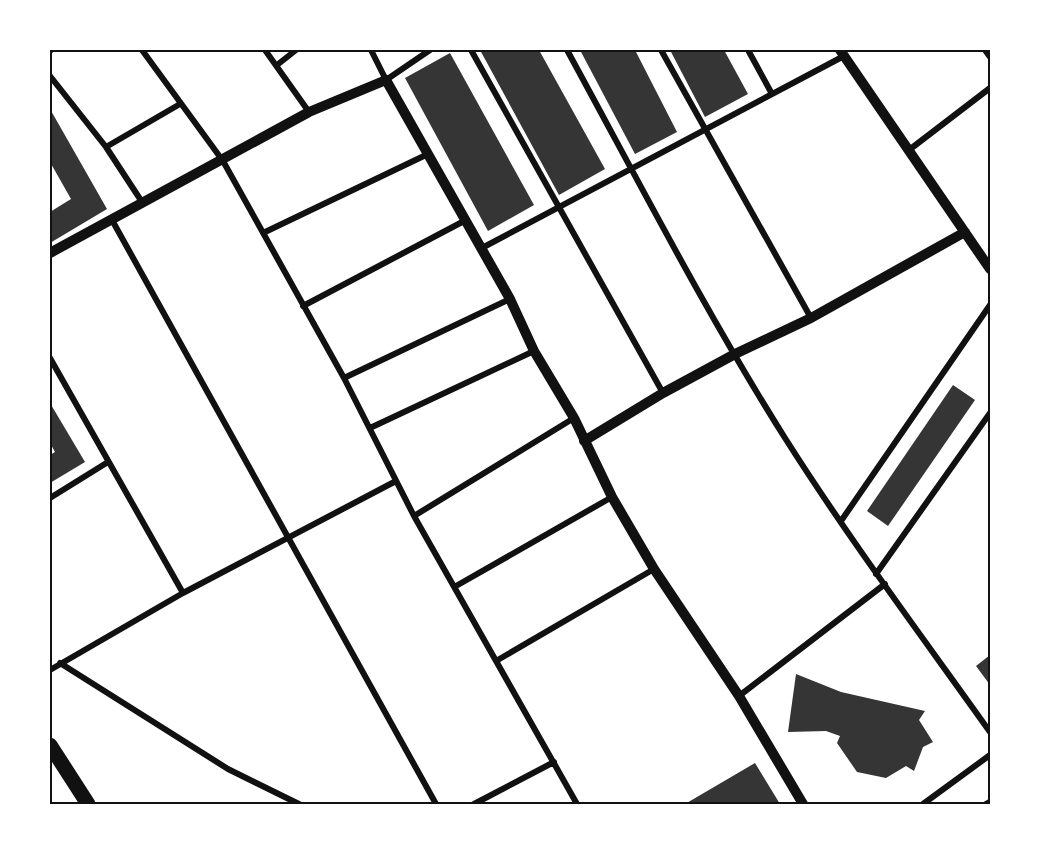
<svg xmlns="http://www.w3.org/2000/svg" width="1040" height="854" font-family="'Archivo Narrow',sans-serif">
  <style>
    .building { fill: #353535 }
    .lines { fill: none; stroke-linecap: round; stroke-linejoin: round }
    .path { stroke: #111; stroke-width: 3 }
    .minor { stroke: #111; stroke-width: 6 }
    .tertiary { stroke: #111; stroke-width: 10 }
    .primary { stroke: #111; stroke-width: 15 }
    .neatline { fill: none; stroke: #111; stroke-width: 2 }
  </style>
  <rect width="100%" height="100%" fill="#fff"/>
  <!-- building -->
  <path class="building" d="M 480,50 L 539,50 L 605,169 L 559,195 Z
    M 580,50 L 635,50 L 677,132 L 635,154 Z
    M 670,50 L 724,50 L 748,94 L 705,117 Z
    M 450,53 L 534,205 L 488,231 L 405,78 Z
    M 50,109 L 107,209 L 50,243 L 50,212 L 71,199 L 50,162 Z
    M 953,385 L 975,400 L 888,526 L 867,511 Z
    M 50,403 L 85,462 L 50,483 L 50,455 L 55,452 L 50,443 Z
    M 990,655 L 990,685 L 976,666 Z
    M 796,674 L 841,692 L 925,711 L 919,720 L 933,742 L 923,747 L 914,771 L 906,766 L 886,778 L 857,772 L 837,743 L 840,736 L 826,731 L 788,732 Z
    M 755,763 L 780,804 L 685,804 Z"/>
  <g class="lines">
    <!-- path -->
    <path class="path" d="M 983,804 L 990,800"/>
    <!-- minor -->
    <path class="minor" d="M 50,50 L 51,50
      M 142,50 L 223,161 L 344,378 L 414,516 L 577,804
      M 265,50 L 309,112
      M 371,50 L 386,80 L 430,50
      M 471,50 L 663,393
      M 567,50 C 638,180 706,313 785,438 C 849,539 921,635 990,732
      M 661,50 L 811,318
      M 748,50 L 772,94
      M 985,50 L 990,57
      M 277,65 L 296,50
      M 50,76 L 106,147 L 142,202
      M 106,147 L 180,104
      M 909,150 L 990,88
      M 112,220 L 436,804
      M 263,233 L 428,154
      M 480,249 L 844,56
      M 303,306 L 466,220
      M 50,358 L 183,593
      M 344,378 L 510,299
      M 370,428 L 534,351
      M 50,498 L 108,462
      M 414,516 L 574,418
      M 841,521 L 990,305
      M 876,574 L 990,413
      M 456,586 L 612,497
      M 496,661 L 654,569
      M 60,663 L 228,769 L 299,804
      M 50,670 L 183,593 L 396,481
      M 739,696 L 885,584
      M 474,804 L 554,762
      M 923,804 L 990,755"/>
    <!-- tertiary -->
    <path class="tertiary" d="M 840,50 L 990,269
      M 50,253 L 309,112 L 386,80 L 510,299 L 534,351 L 574,418 L 612,497 L 654,569 L 739,696 L 803,804
      M 584,441 L 663,393 L 735,354 L 811,318 L 965,232"/>
    <!-- primary -->
    <path class="primary" d="M 50,745 L 88,804"/>
  </g>
  <!-- border -->
  <rect width="1040" height="854" fill="none" stroke="#ffffff" stroke-width="102"/>
  <rect x="51" y="51" width="938" height="752" class="neatline"/>
</svg>
